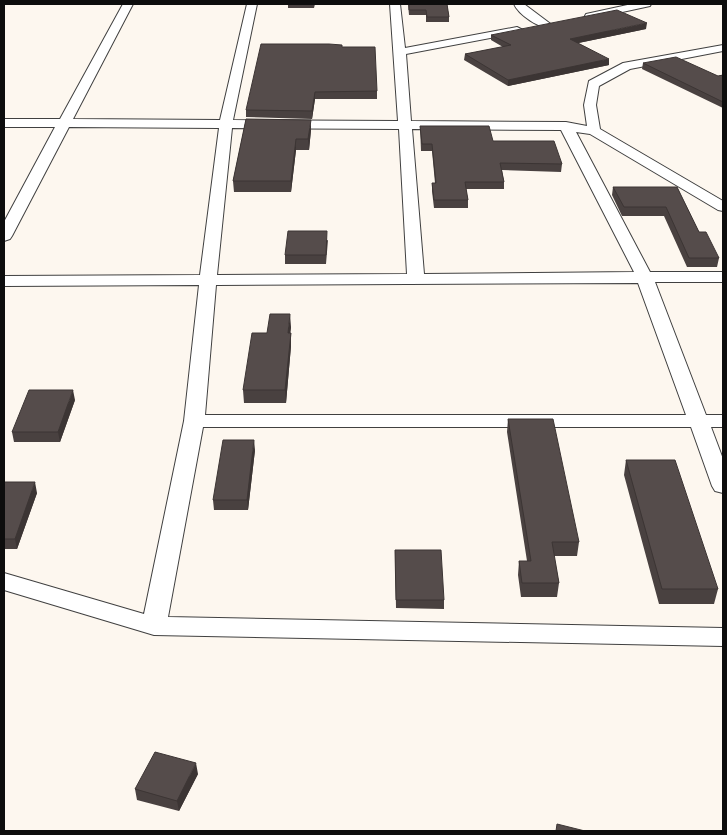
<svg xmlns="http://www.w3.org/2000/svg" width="727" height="835" font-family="'Playfair Display',serif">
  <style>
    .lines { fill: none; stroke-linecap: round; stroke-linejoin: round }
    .street-casing { stroke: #404040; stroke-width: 2 }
    .street { fill: #fff; fill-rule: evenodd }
    .wall { fill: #494140 }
    .shaded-wall { fill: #3c3534 }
    .building { fill: #554c4b; stroke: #3c3534 }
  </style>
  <rect width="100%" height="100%" fill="#fdf7ef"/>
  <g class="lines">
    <!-- street casing -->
    <g class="street-casing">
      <path id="street" d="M 123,4 L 133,4 L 73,119 L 220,120 L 247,4 L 257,4 L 233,120 L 398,121 L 390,4 L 400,4 L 405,48 L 517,27 L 523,30 L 517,33 L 406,54 L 411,121 L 566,122 L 587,126 L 584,105 L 589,81 L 623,63 L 723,45 L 723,51 L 630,69 L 599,86 L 596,105 L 600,129 L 723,201 L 723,211 L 718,210 L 590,134 L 576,132 L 650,272 L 723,272 L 723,282 L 655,282 L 706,415 L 723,415 L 723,427 L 711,427 L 723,459 L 723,493 L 715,491 L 712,486 L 691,427 L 203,427 L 168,617 L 723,628 L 723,646 L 154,635 L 4,590 L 4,573 L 144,614 L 184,421 L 199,285 L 4,286 L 4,276 L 200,275 L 219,128 L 69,127 L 12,236 L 10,239 L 4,241 L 4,222 L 55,127 L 4,127 L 4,119 L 60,119 ZM 232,128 L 399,129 L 407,274 L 217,275 ZM 412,129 L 561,130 L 634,272 L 424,274 ZM 638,283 L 686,415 L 205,415 L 216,285 Z
        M 514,4 L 524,4 L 552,25 L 551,27 C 540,30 518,14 514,4 Z
        M 632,4 L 651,4 L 650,6 L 590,19 L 585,16 L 586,14 Z"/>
    </g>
    <!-- street -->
    <use href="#street" class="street"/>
  </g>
  <!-- wall -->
  <path class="wall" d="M 288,4 L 315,4 L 314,8 L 288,8 Z
    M 408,4 L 447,4 L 449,17 L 449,22 L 426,22 L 426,15 L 409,15 Z
    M 646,29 L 578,43 L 609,65 L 508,86 L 464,60 L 465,54 L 503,47 L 491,40 L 491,35 Z
    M 342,47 L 377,91 L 377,99 L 315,99 L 312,119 L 246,117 L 246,110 Z
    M 643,63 L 718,76 L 723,75 L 723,108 L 642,69 Z
    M 246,119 L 311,130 L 309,150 L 296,150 L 291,192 L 234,192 L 233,181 Z
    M 420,126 L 493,141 L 562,164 L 561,172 L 502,170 L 504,182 L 504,189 L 466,189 L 468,200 L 468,208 L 434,208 L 432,191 L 432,183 L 435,183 L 432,151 L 421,151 Z
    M 613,187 L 677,187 L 699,232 L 719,258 L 717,267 L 687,267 L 664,216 L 622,216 L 612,195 Z
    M 328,240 L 326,264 L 285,264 L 285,255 Z
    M 291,327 L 290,333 L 291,333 L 291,346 L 286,403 L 244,403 L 243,390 L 267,333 Z
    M 75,400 L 60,442 L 14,442 L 12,432 Z
    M 508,419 L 579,542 L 577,556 L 554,556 L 559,583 L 557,597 L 521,597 L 518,575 L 519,561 L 527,561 L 507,432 Z
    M 255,450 L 248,510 L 214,510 L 213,500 Z
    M 626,460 L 718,589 L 714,604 L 659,604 L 624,475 Z
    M 4,482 L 37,493 L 17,549 L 4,549 Z
    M 395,550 L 444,600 L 444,609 L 396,608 Z
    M 198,774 L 179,811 L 137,800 L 135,789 Z"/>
  <!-- shaded-wall -->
  <path class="shaded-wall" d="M 647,23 L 646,29 L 569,45 L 570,39 Z
    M 609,59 L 609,65 L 508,86 L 508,80 Z
    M 315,92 L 315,99 L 312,119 L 312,111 Z
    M 311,120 L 311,130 L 309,150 L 308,139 Z
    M 296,139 L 296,150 L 291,192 L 291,181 Z
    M 290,314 L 291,327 L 289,346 L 288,333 Z
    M 291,333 L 291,346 L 286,403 L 285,390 Z
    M 73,390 L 75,400 L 60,442 L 58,432 Z
    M 254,440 L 255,450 L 248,510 L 247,500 Z
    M 35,482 L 37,493 L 17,549 L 15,539 Z
    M 196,763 L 198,774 L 179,811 L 177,801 Z"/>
  <!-- building -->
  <path class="building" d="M 409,4 L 447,4 L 449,17 L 427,17 L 426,10 L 409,10 Z
    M 617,10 L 647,23 L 570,39 L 609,59 L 508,80 L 465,54 L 511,45 L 491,35 Z
    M 261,44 L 329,44 L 342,45 L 342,47 L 375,47 L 377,91 L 315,92 L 312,111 L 246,110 Z
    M 676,57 L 718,76 L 723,75 L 723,102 L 643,63 Z
    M 246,119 L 311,120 L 308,139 L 296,139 L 291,181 L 233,181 Z
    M 420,126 L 489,126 L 493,141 L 554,141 L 562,164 L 500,163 L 504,182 L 465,182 L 468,200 L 434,200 L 432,183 L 436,183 L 432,144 L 422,144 Z
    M 613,187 L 677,187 L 699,232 L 706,232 L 719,258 L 689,258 L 666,207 L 624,207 Z
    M 288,231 L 327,231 L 326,255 L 285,255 Z
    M 270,314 L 290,314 L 288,333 L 291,333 L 285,390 L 243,390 L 252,333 L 267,333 Z
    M 29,390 L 73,390 L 58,432 L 12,432 Z
    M 508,419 L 553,419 L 579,542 L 552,542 L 559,583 L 522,583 L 519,561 L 531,561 Z
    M 223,440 L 254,440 L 247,500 L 213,500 Z
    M 626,460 L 675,460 L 718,589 L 662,589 Z
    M 4,482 L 35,482 L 15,539 L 4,539 Z
    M 395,550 L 441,550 L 444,600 L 396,600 Z
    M 155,752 L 196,763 L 177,801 L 135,789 Z
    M 557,824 L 585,831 L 556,831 Z"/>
  <!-- border -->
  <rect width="727" height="835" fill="none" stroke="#0d0d0d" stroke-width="10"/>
</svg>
